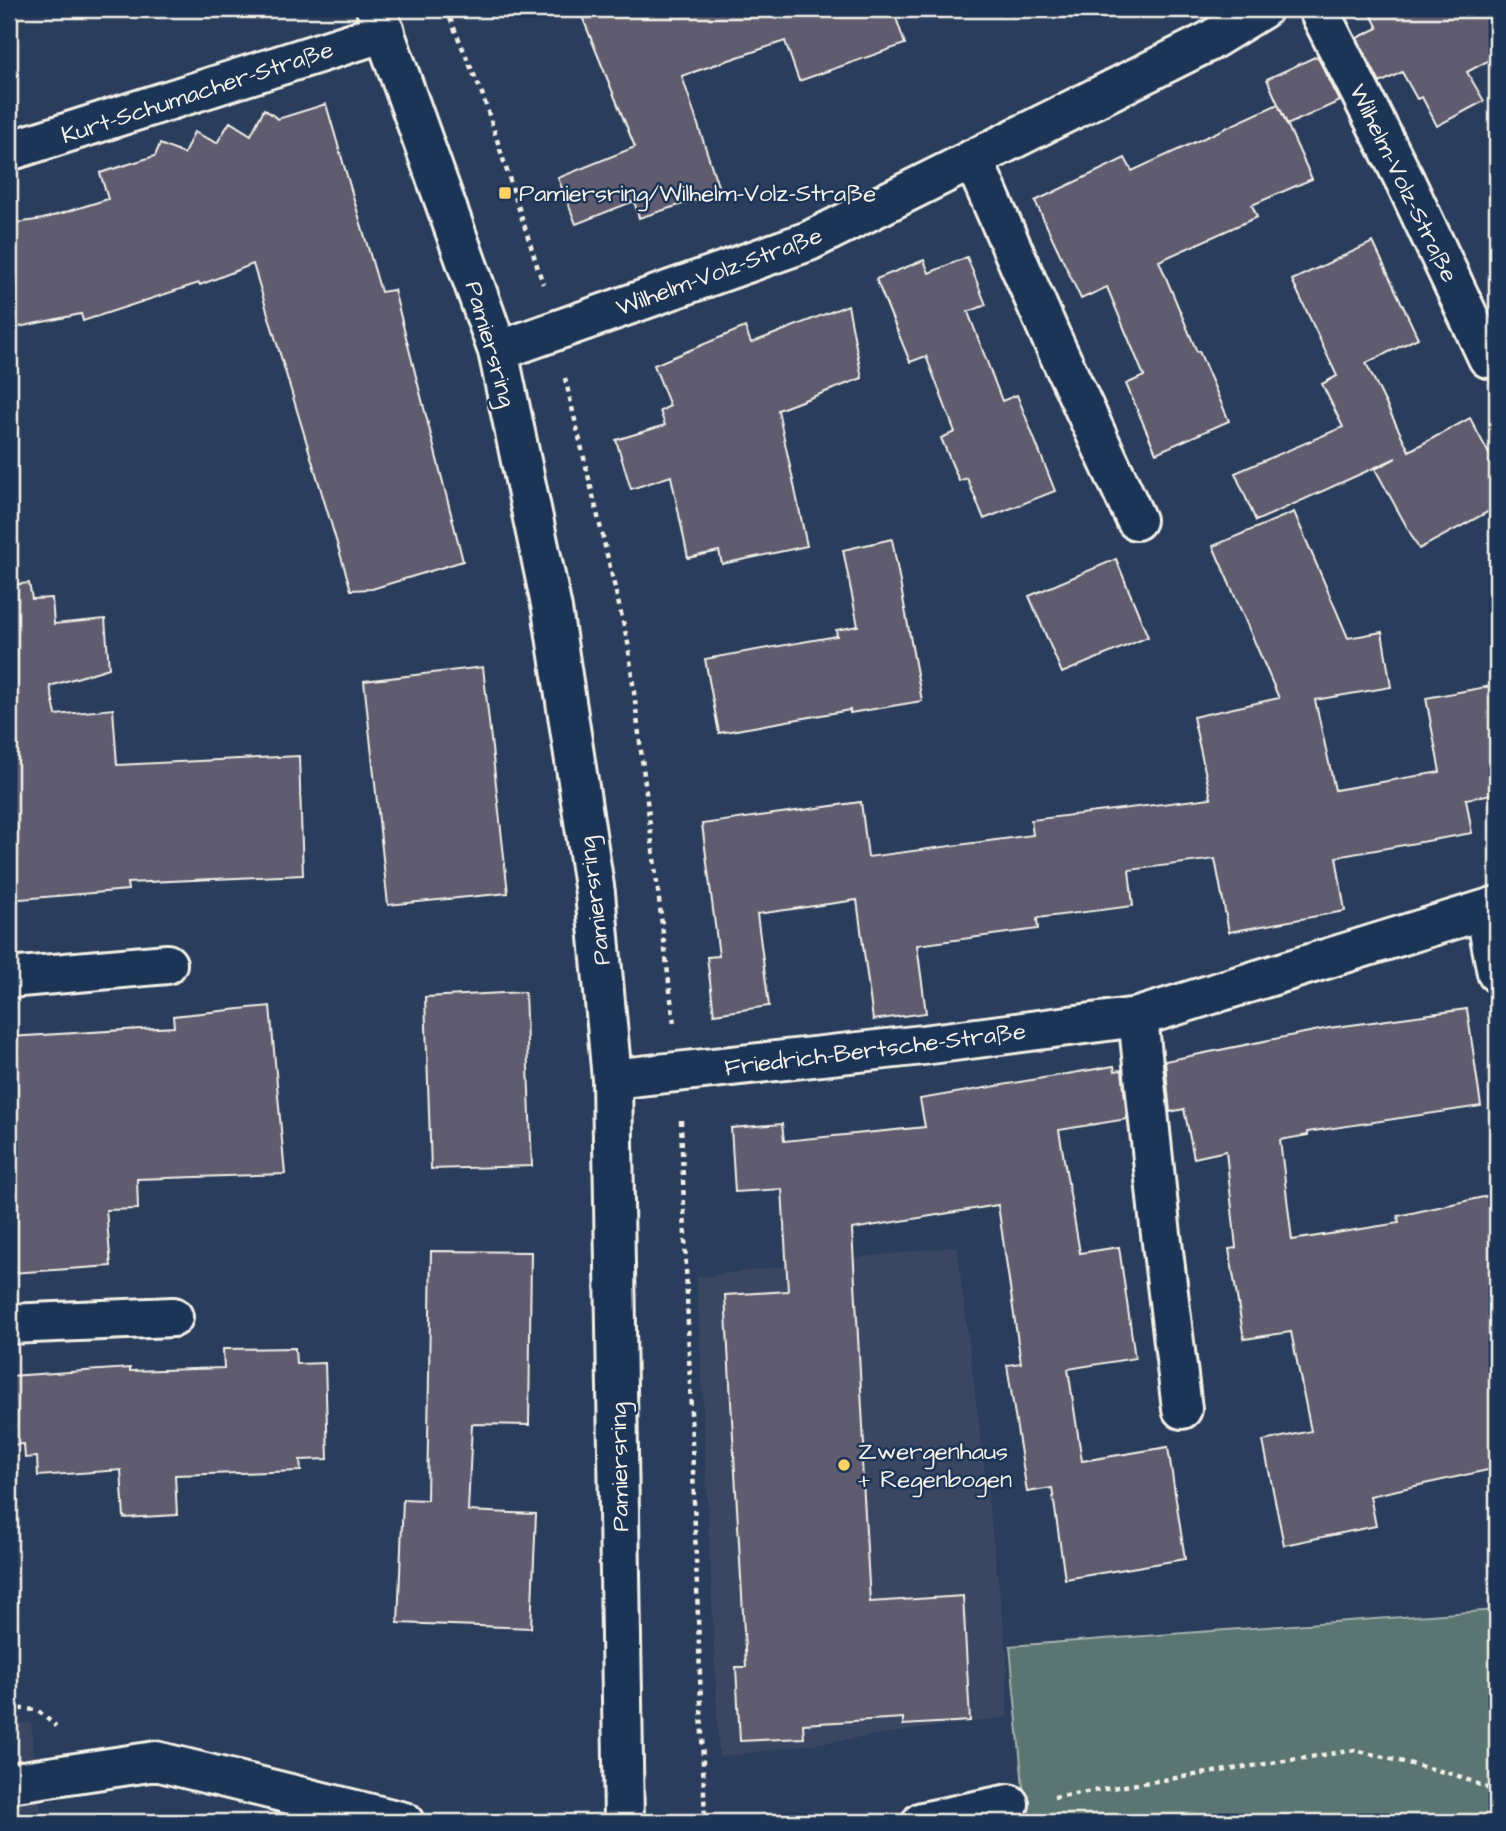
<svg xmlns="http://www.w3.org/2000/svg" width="1506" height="1831" font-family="'Architects Daughter',sans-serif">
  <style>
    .built { fill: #3a4662 }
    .green { fill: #5a7572; stroke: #a7b3ad; stroke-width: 2 }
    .building { fill: #605b70; stroke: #f4f1e8; stroke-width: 2 }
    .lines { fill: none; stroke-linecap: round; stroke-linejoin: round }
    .minor-casing { stroke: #f4f1e8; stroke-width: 44 }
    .path { stroke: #f4f1e8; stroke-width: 4.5; stroke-dasharray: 5 5; stroke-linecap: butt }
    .minor { stroke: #1d3557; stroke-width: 38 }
    .poi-dot { fill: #ffd166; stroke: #1d3557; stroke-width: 2.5 }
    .labels { text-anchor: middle; stroke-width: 5; stroke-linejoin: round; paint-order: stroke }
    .street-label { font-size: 24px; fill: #f4f1e8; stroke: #1d3557 }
    .poi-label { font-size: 24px; fill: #f4f1e8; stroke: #1d3557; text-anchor: start }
  </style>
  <rect width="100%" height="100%" fill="#2a3d5c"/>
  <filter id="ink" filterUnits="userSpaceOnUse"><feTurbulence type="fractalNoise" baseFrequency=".0143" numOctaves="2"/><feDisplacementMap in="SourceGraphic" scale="14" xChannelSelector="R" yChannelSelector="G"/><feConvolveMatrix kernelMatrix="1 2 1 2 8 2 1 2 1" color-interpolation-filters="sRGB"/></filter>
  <g filter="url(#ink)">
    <!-- built -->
    <path class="built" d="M 957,1246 L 1007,1654 L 1007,1717 L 719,1757 L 697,1277 Z
      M 9,1722 L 31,1723 L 42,1822 L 9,1822 Z"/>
    <!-- green -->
    <path class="green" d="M 1497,1610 L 1497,1822 L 1030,1822 L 1023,1787 L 1010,1646 Z"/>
    <!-- building -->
    <path class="building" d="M 579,9 L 893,9 L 905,44 L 799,81 L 785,41 L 682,76 L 720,192 L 639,218 L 634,201 L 576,224 L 558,178 L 635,147 Z
      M 1368,9 L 1497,9 L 1497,56 L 1467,72 L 1484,101 L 1437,126 L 1422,97 L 1417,99 L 1402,72 L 1380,83 L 1357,38 L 1378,28 Z
      M 1317,56 L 1340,101 L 1287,125 L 1267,79 Z
      M 326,104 L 381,292 L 394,290 L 463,561 L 372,589 L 351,590 L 253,264 L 200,285 L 199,283 L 83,321 L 81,314 L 9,329 L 9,224 L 43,219 L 108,199 L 100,173 L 155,156 L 160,144 L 184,154 L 194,132 L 217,143 L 230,122 L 251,135 L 264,109 L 278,119 Z
      M 1278,104 L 1312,179 L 1252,205 L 1257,217 L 1159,261 L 1197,352 L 1199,351 L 1229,421 L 1156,453 L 1126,384 L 1144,376 L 1107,287 L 1081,299 L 1035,201 L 1125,158 L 1132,171 Z
      M 1373,242 L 1418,338 L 1366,363 L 1409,451 L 1470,418 L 1497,469 L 1497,507 L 1419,549 L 1375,469 L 1396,458 L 1256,521 L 1235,473 L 1343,427 L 1322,384 L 1337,376 L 1292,280 Z
      M 967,257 L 986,305 L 968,312 L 1002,401 L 1017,395 L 1055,491 L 984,519 L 967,478 L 959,481 L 941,438 L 955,432 L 926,356 L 910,362 L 876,279 L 924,260 L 929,273 Z
      M 848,305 L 862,378 L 778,410 L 807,546 L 722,564 L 719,551 L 688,558 L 671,476 L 631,489 L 616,440 L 665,425 L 660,411 L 670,406 L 654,365 L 745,327 L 751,343 Z
      M 1294,512 L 1348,638 L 1382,632 L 1391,687 L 1315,700 L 1335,790 L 1440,772 L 1426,698 L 1497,685 L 1497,793 L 1466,799 L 1472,833 L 1336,857 L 1345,911 L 1229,932 L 1215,859 L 1129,870 L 1133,906 L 1037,918 L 1038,929 L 917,945 L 926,1013 L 873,1020 L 857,900 L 757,914 L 769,1006 L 714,1014 L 707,957 L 719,956 L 702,824 L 861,802 L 868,857 L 1033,835 L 1031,820 L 1211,798 L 1193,717 L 1279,698 L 1213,546 Z
      M 892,539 L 922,701 L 850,713 L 850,710 L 719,733 L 705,659 L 837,636 L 836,630 L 858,626 L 843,550 Z
      M 1116,559 L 1148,637 L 1062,673 L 1029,596 Z
      M 29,583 L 32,599 L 52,598 L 54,624 L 105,619 L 109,668 L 50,686 L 56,715 L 113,709 L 117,765 L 299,756 L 303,875 L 127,883 L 128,890 L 9,900 L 9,585 Z
      M 483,667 L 508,893 L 388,905 L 364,681 Z
      M 525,992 L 532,1166 L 431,1169 L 425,997 Z
      M 270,1006 L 285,1174 L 137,1179 L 138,1209 L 106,1210 L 111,1266 L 12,1273 L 9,1225 L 9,1037 L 174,1027 L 173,1016 Z
      M 1467,1009 L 1481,1106 L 1307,1132 L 1308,1135 L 1280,1140 L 1292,1240 L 1399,1223 L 1398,1216 L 1497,1194 L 1497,1468 L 1370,1496 L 1376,1526 L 1284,1545 L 1263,1441 L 1311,1431 L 1291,1332 L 1244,1339 L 1229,1249 L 1236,1248 L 1226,1151 L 1194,1158 L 1184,1109 L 1170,1112 L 1165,1061 L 1329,1028 Z
      M 1114,1066 L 1115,1071 L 1122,1070 L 1127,1119 L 1059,1130 L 1080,1253 L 1119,1247 L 1135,1358 L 1068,1369 L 1082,1461 L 1168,1447 L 1185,1559 L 1065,1579 L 1052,1488 L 1027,1492 L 1007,1365 L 1021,1363 L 998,1205 L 852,1229 L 865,1462 L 862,1462 L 870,1602 L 963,1596 L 970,1721 L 903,1725 L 903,1718 L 803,1724 L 804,1738 L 740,1741 L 736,1667 L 746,1667 L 725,1295 L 788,1291 L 782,1189 L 735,1192 L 731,1128 L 782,1124 L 784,1141 L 925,1127 L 920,1099 Z
      M 431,1251 L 531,1252 L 529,1425 L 472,1424 L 468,1511 L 536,1514 L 531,1628 L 398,1623 L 403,1499 L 427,1500 Z
      M 295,1348 L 296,1364 L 325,1363 L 328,1459 L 300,1460 L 301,1471 L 175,1475 L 177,1515 L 124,1518 L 121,1470 L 38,1476 L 37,1457 L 25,1458 L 24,1444 L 9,1445 L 9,1376 L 130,1368 L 130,1371 L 224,1368 L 223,1349 Z"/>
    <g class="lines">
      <!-- minor casing -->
      <g class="minor-casing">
        <path id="minor" d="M 376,9 L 498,351 L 552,609 L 595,893 L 612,1079 L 624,1822
          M 1318,9 L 1405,181 L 1488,358
          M 9,151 L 385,32
          M 973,159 L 1051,337 L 1136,520
          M 498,351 L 809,241 L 1208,42 L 1262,9
          M 1485,910 L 1497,973
          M 9,978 L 167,964
          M 1138,1017 L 1160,1226 L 1182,1409
          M 612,1079 L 923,1045 L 1138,1017 L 1497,906
          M 9,1324 L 173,1317
          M 9,1783 L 156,1761 L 404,1822
          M 922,1822 L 1009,1804"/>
      </g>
      <!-- path -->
      <path class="path" d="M 446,9 L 483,96 L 543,284
        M 565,378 L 628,643 L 674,1024
        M 681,1120 L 705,1822
        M 9,1708 L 37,1710 L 56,1726
        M 1054,1797 L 1355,1750 L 1456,1775 L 1497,1792"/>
      <!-- minor -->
      <use href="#minor" class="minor"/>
    </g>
  </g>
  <!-- markers -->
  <g class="poi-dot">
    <rect x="498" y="186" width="14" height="14" rx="3.5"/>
    <circle cx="844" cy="1465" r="7"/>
  </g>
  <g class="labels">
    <!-- street labels -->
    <g class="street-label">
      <text transform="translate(197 92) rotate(-18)" y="8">Kurt-Schumacher-Straße</text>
      <text transform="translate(1404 183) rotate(64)" y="8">Wilhelm-Volz-Straße</text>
      <text transform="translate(719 271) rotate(-20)" y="8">Wilhelm-Volz-Straße</text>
      <text transform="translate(491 344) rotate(74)" y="8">Pamiersring</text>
      <text transform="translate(594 901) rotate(-97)" y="8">Pamiersring</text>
      <text transform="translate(875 1049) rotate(-7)" y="8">Friedrich-Bertsche-Straße</text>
      <text transform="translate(619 1467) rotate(-91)" y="8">Pamiersring</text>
    </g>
    <!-- poi labels -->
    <g class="poi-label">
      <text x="519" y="201">Pamiersring/Wilhelm-Volz-Straße</text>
      <text x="858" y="1459">Zwergenhaus<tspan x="858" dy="28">+ Regenbogen</tspan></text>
    </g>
  </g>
  <!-- margin -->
  <rect width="1506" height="1831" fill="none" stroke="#1d3557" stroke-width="35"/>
  <rect x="18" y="18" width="1471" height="1796" fill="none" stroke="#f4f1e8" stroke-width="2.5" filter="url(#ink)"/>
</svg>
